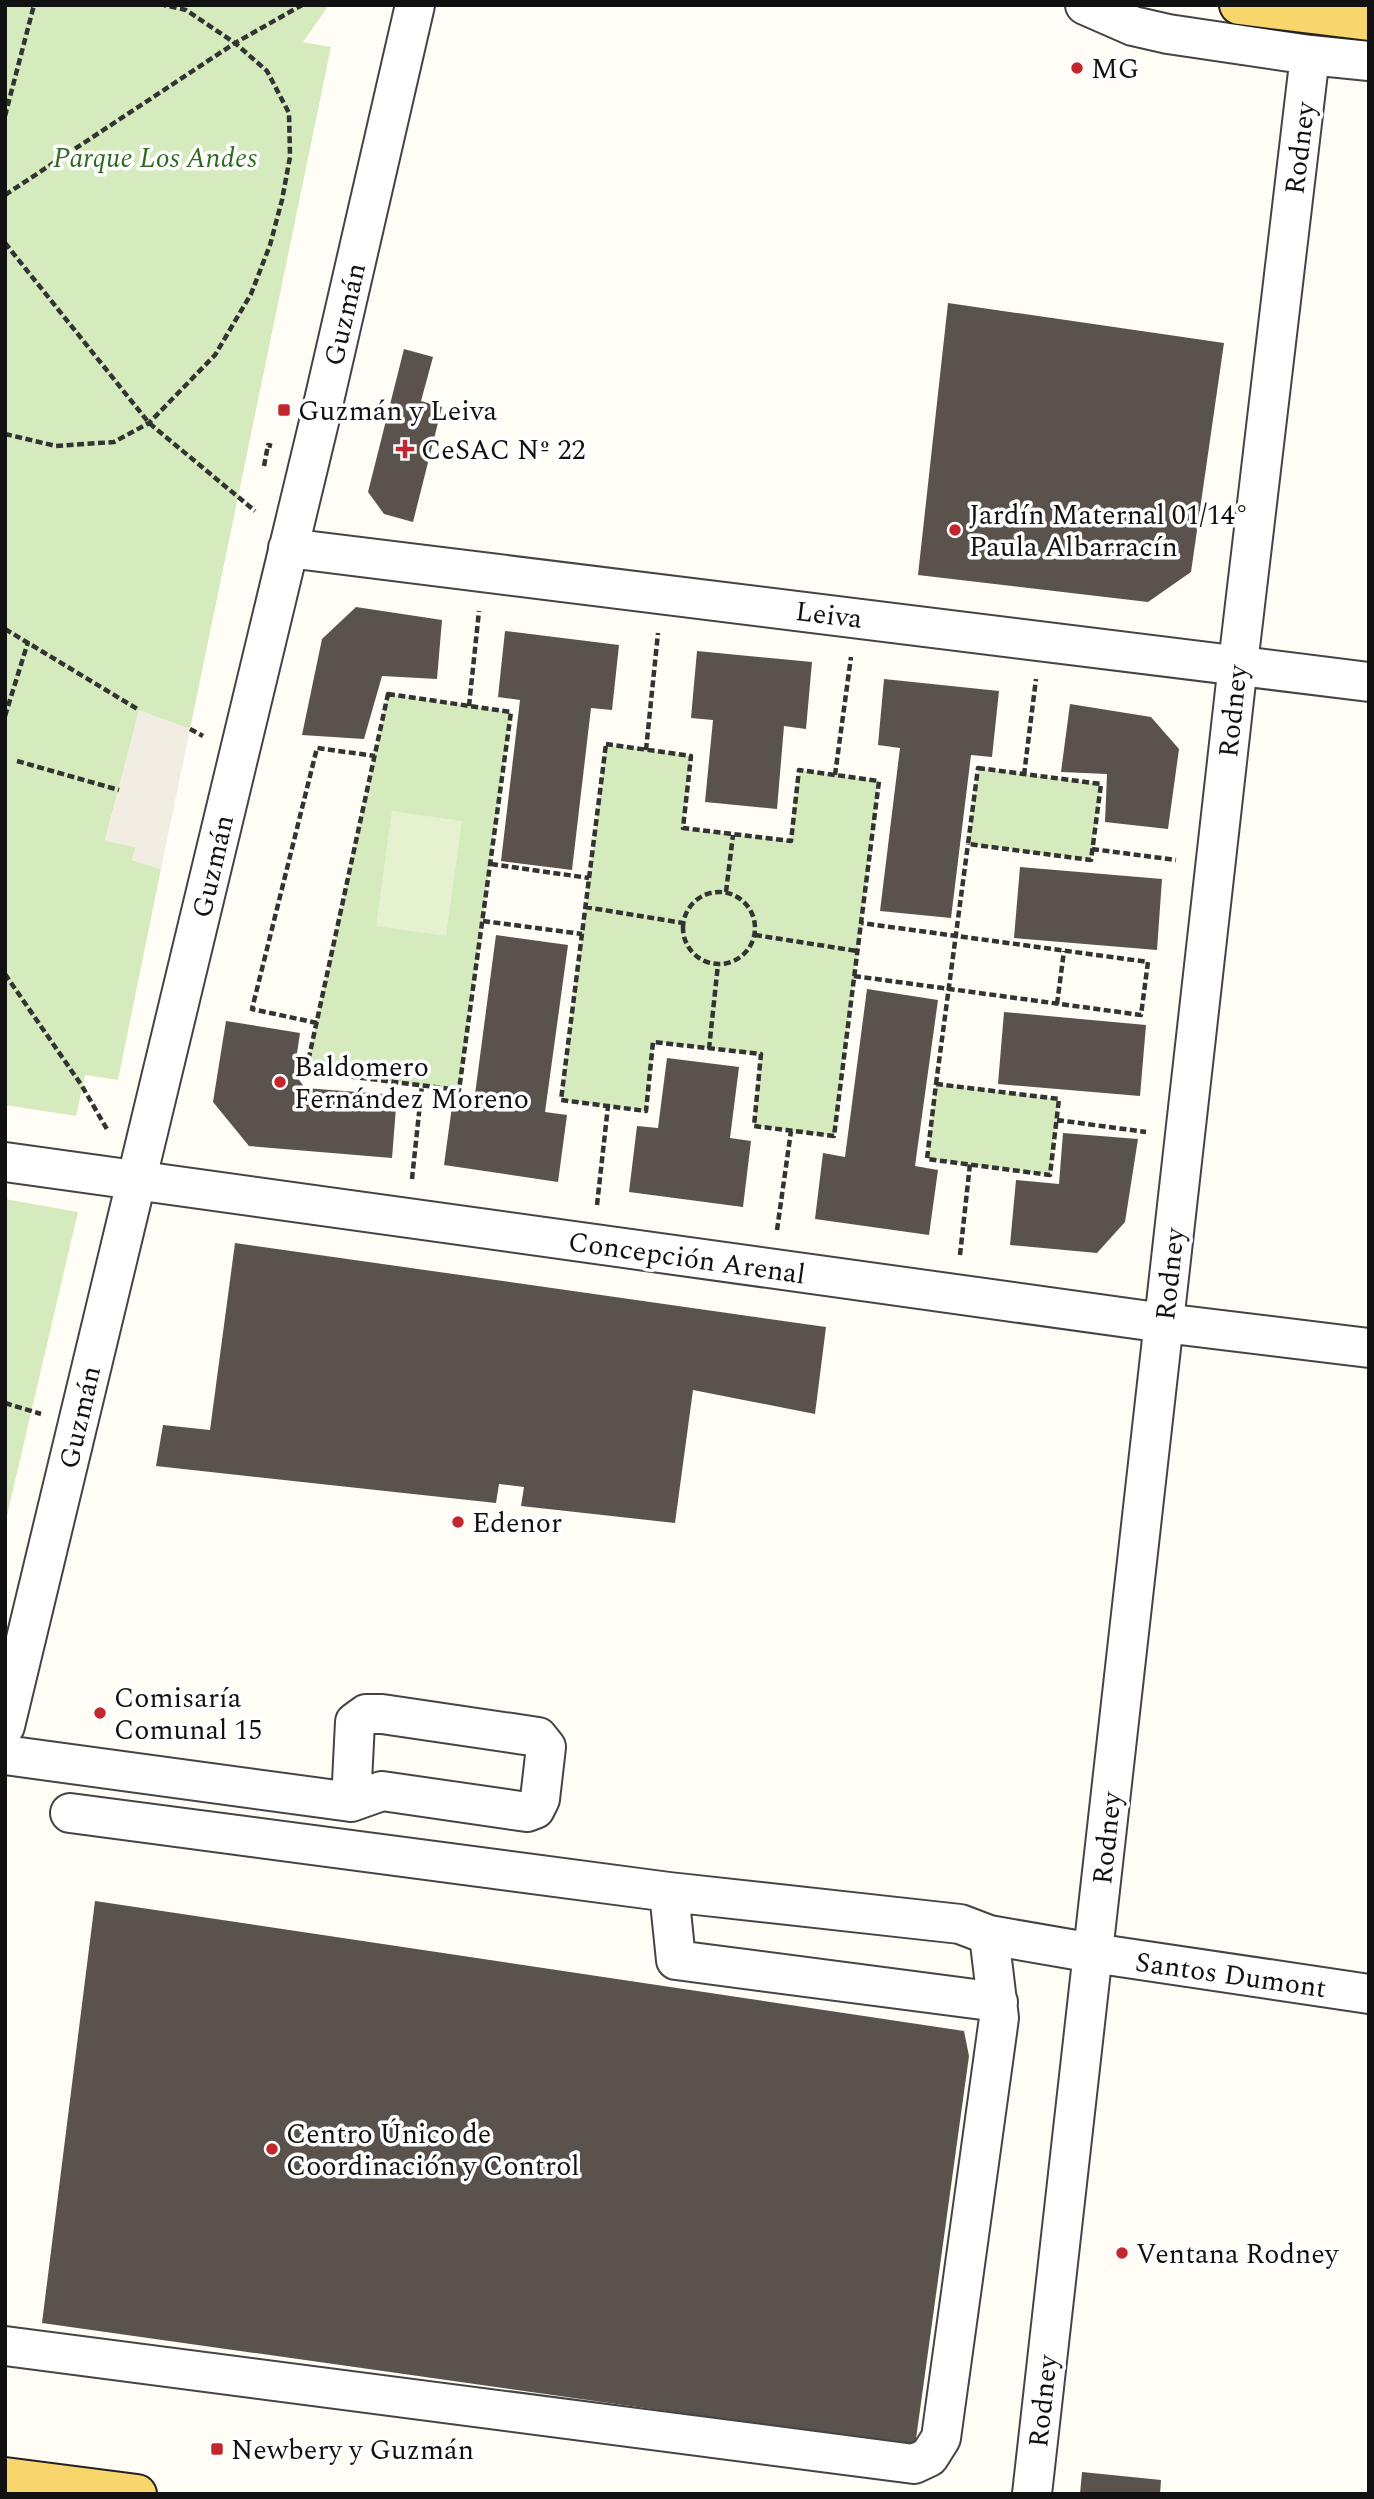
<svg xmlns="http://www.w3.org/2000/svg" width="1374" height="2499" font-family="Spectral,serif">
  <style>
    .green { fill: #d5ebbd }
    .pitch { fill: #e6f2cf }
    .plaza { fill: #f1ede2 }
    .building { fill: #5a524d }
    .lines { fill: none; stroke-linecap: round; stroke-linejoin: round }
    .minor-casing { stroke: #444; stroke-width: 42 }
    .major-casing { stroke: #222; stroke-width: 42 }
    .path { stroke: #333; stroke-width: 4.5; stroke-dasharray: 7 3.5; stroke-linecap: butt }
    .minor { stroke: #fff; stroke-width: 38 }
    .major { stroke: #f9d66b; stroke-width: 38 }
    .poi-dot { fill: #c4262e; stroke: #fff; stroke-width: 2.5 }
    .labels { text-anchor: middle; stroke-width: 7; stroke-linejoin: round; paint-order: stroke }
    .poi-label { font-size: 28px; fill: #111; stroke: #fff; text-anchor: start }
    .street-label { font-size: 28px; fill: #111; stroke: #fff }
    .park-label { font-size: 28px; font-style: italic; fill: #2f6b1f; stroke: #fff }
  </style>
  <rect width="100%" height="100%" fill="#fffdf5"/>
  <!-- green -->
  <path class="green" d="M 5,5 L 329,5 L 303,42 L 331,47 L 190,729 L 139,711 L 105,840 L 136,847 L 132,860 L 161,869 L 118,1080 L 85,1075 L 76,1116 L 5,1105 Z
    M 388,694 L 511,712 L 459,1090 L 306,1071 Z
    M 606,744 L 691,756 L 683,829 L 790,841 L 799,770 L 879,781 L 834,1136 L 754,1126 L 760,1054 L 654,1042 L 646,1111 L 561,1100 Z
    M 978,768 L 1101,784 L 1091,860 L 968,844 Z
    M 936,1084 L 1059,1099 L 1050,1175 L 927,1159 Z
    M 5,1199 L 78,1212 L 5,1524 Z"/>
  <!-- pitch -->
  <path class="pitch" d="M 392,811 L 462,821 L 446,936 L 376,926 Z"/>
  <!-- plaza -->
  <path class="plaza" d="M 139,710 L 190,729 L 161,869 L 132,860 L 136,847 L 105,841 Z"/>
  <!-- building -->
  <path class="building" d="M 948,303 L 1224,343 L 1191,572 L 1148,602 L 918,575 Z
    M 404,349 L 433,357 L 421,401 L 442,407 L 413,522 L 384,514 L 368,492 Z
    M 356,607 L 442,620 L 437,679 L 382,676 L 364,739 L 302,735 L 322,639 Z
    M 505,631 L 619,645 L 612,710 L 591,708 L 572,870 L 501,861 L 520,700 L 498,697 Z
    M 697,651 L 812,662 L 806,729 L 784,726 L 777,809 L 705,802 L 713,720 L 691,718 Z
    M 884,679 L 999,691 L 992,757 L 971,755 L 951,918 L 880,911 L 900,748 L 878,745 Z
    M 1070,704 L 1151,717 L 1179,749 L 1168,829 L 1105,822 L 1107,774 L 1061,772 Z
    M 1020,867 L 1162,879 L 1157,950 L 1014,938 Z
    M 496,935 L 568,945 L 545,1112 L 567,1115 L 558,1182 L 444,1165 L 453,1099 L 474,1102 Z
    M 867,989 L 938,1000 L 915,1166 L 938,1170 L 929,1235 L 815,1219 L 823,1153 L 845,1157 Z
    M 1004,1012 L 1146,1025 L 1140,1096 L 998,1084 Z
    M 226,1021 L 300,1033 L 294,1073 L 305,1088 L 397,1095 L 392,1158 L 249,1146 L 213,1102 Z
    M 667,1058 L 739,1067 L 730,1138 L 751,1141 L 743,1207 L 629,1192 L 637,1126 L 658,1128 Z
    M 1063,1133 L 1138,1139 L 1125,1222 L 1097,1253 L 1010,1245 L 1016,1180 L 1059,1184 Z
    M 235,1243 L 826,1327 L 815,1414 L 693,1390 L 675,1523 L 521,1506 L 524,1487 L 499,1484 L 496,1503 L 156,1466 L 163,1425 L 210,1430 Z
    M 95,1901 L 964,2031 L 969,2056 L 915,2446 L 42,2323 Z
    M 1082,2472 L 1161,2480 L 1160,2494 L 1080,2494 Z"/>
  <g class="lines">
    <!-- minor casing -->
    <g class="minor-casing">
      <path id="minor" d="M 1085,5 L 1133,26 L 1168,34 L 1310,55 L 1369,61
        M 288,548 L 1369,682
        M 5,1162 L 1164,1323 L 1369,1348
        M 5,1726 L 320,418 L 415,5
        M 5,1755 L 351,1802 L 382,1791 L 527,1812 L 535,1809 L 540,1799 L 546,1747 L 538,1737 L 382,1714 L 366,1714 L 355,1722 L 351,1802
        M 669,1892 L 676,1960 L 998,2002
        M 989,1935 L 1093,1953 L 1369,1994
        M 5,2346 L 914,2464 L 929,2457 L 941,2438 L 999,2018 L 989,1935 L 960,1924 L 669,1892 L 70,1813
        M 1032,2494 L 1238,664 L 1310,55"/>
    </g>
    <!-- major casing -->
    <g class="major-casing">
      <path id="major" d="M 1239,5 L 1369,21
        M 5,2477 L 137,2494"/>
    </g>
    <!-- path -->
    <path class="path" d="M 5,116 L 34,5
      M 5,195 L 235,43 L 302,5
      M 5,243 L 149,423 L 255,511
      M 5,434 L 56,446 L 114,442 L 149,423 L 215,355 L 251,294 L 270,245 L 282,200 L 290,157 L 289,113 L 267,71 L 235,43 L 186,10 L 164,5
      M 264,466 L 268,445 L 272,446
      M 5,629 L 139,710
      M 388,694 L 511,712 L 459,1090 L 306,1071 Z
      M 469,706 L 479,611
      M 5,716 L 28,642
      M 190,729 L 203,736
      M 606,744 L 691,756 L 683,828 L 791,841 L 799,770 L 879,781 L 834,1136 L 754,1126 L 761,1054 L 653,1042 L 646,1111 L 561,1100 Z
      M 646,750 L 658,633
      M 17,761 L 119,790
      M 978,768 L 1101,784 L 1091,860 L 968,844 Z
      M 835,775 L 851,657
      M 1024,775 L 1036,679
      M 1092,849 L 1176,860
      M 491,864 L 589,878
      M683 928a36 36 0 1 1 72 0a36 36 0 1 1-72 0Z
      M 726,892 L 733,835
      M 585,907 L 683,923
      M 483,921 L 582,934
      M 755,935 L 857,951
      M 5,974 L 82,1086 L 108,1131
      M 854,976 L 1141,1015 L 1148,962 L 861,923
      M 1057,1004 L 1064,951
      M 317,1023 L 252,1009 L 317,748 L 375,756
      M 709,1049 L 718,964
      M 936,1084 L 1059,1099 L 1050,1175 L 927,1159 Z
      M 936,1084 L 968,844
      M 1057,1120 L 1146,1132
      M 412,1179 L 422,1085
      M 597,1205 L 608,1106
      M 777,1230 L 791,1131
      M 960,1255 L 970,1164
      M 5,1403 L 41,1414"/>
    <!-- minor -->
    <use href="#minor" class="minor"/>
    <!-- major -->
    <use href="#major" class="major"/>
  </g>
  <!-- markers -->
  <g class="poi-dot">
    <circle cx="1077" cy="68" r="7"/>
    <rect x="277" y="403" width="14" height="14" rx="3.5"/>
    <path d="M401.5 438.5h7v7h7v7h-7v7h-7v-7h-7v-7h7z"/>
    <circle cx="955" cy="530" r="7"/>
    <circle cx="280" cy="1082" r="7"/>
    <circle cx="458" cy="1522" r="7"/>
    <circle cx="100" cy="1713" r="7"/>
    <circle cx="272" cy="2149" r="7"/>
    <circle cx="1122" cy="2253" r="7"/>
    <rect x="210" y="2442" width="14" height="14" rx="3.5"/>
  </g>
  <g class="labels">
    <!-- poi labels -->
    <g class="poi-label">
      <text x="1091" y="78">MG</text>
      <text x="298" y="420">Guzmán y Leiva</text>
      <text x="421" y="459">CeSAC Nº 22</text>
      <text x="969" y="524">Jardín Maternal 01/14°<tspan x="969" dy="32">Paula Albarracín</tspan></text>
      <text x="294" y="1076">Baldomero<tspan x="294" dy="32">Fernández Moreno</tspan></text>
      <text x="472" y="1532">Edenor</text>
      <text x="114" y="1707">Comisaría<tspan x="114" dy="32">Comunal 15</tspan></text>
      <text x="286" y="2143">Centro Único de<tspan x="286" dy="32">Coordinación y Control</tspan></text>
      <text x="1136" y="2263">Ventana Rodney</text>
      <text x="231" y="2459">Newbery y Guzmán</text>
    </g>
    <!-- street labels -->
    <g class="street-label">
      <text transform="translate(1299 148) rotate(-83)" y="10">Rodney</text>
      <text transform="translate(344 314) rotate(-77)" y="10">Guzmán</text>
      <text transform="translate(829 614) rotate(7)" y="10">Leiva</text>
      <text transform="translate(1232 711) rotate(-84)" y="10">Rodney</text>
      <text transform="translate(212 866) rotate(-77)" y="10">Guzmán</text>
      <text transform="translate(687 1257) rotate(8)" y="10">Concepción Arenal</text>
      <text transform="translate(1169 1274) rotate(-84)" y="10">Rodney</text>
      <text transform="translate(79 1417) rotate(-77)" y="10">Guzmán</text>
      <text transform="translate(1106 1838) rotate(-84)" y="10">Rodney</text>
      <text transform="translate(1231 1974) rotate(8)" y="10">Santos Dumont</text>
      <text transform="translate(1042 2401) rotate(-84)" y="10">Rodney</text>
    </g>
    <!-- park labels -->
    <g class="park-label">
      <text x="155" y="167">Parque Los Andes</text>
    </g>
  </g>
  <!-- border -->
  <rect width="1374" height="2499" fill="none" stroke="#111111" stroke-width="14"/>
</svg>
